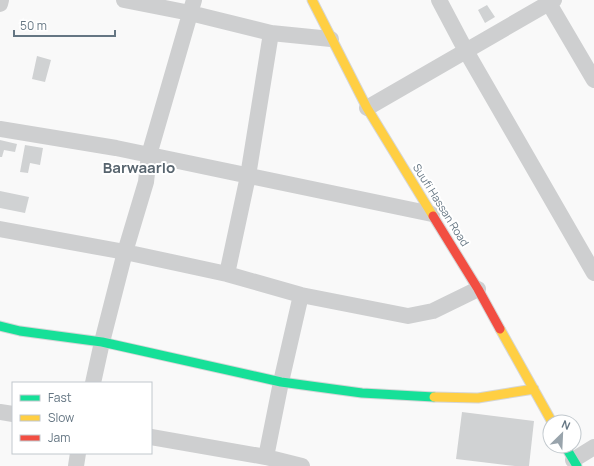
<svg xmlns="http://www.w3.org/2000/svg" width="594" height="466" font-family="Manrope,sans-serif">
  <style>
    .building { fill: #d0d2d3 }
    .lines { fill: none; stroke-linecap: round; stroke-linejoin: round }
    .fast-casing { stroke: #d5d6d7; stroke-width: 11 }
    .slow-casing { stroke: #d5d6d7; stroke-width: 11 }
    .jam-casing { stroke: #d5d6d7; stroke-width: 11 }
    .street { stroke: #cecfd0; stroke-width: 16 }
    .fast { stroke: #16e098; stroke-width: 9 }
    .slow { stroke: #ffcf43; stroke-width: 9 }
    .jam { stroke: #f24e42; stroke-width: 9 }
    .labels { text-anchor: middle; stroke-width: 4; stroke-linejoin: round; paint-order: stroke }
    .street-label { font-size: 11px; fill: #657683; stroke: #fff }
    .district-label { font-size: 15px; font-weight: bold; fill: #57646e; stroke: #fff }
  </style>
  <rect width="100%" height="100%" fill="#f9f9f9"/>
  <!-- building -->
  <path class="building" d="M 487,5 L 495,17 L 485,23 L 478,10 Z
    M 37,56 L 51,60 L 45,82 L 32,79 Z
    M 0,140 L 17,144 L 15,152 L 4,150 L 2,157 L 0,157 Z
    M 25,145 L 43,148 L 40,165 L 30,163 L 28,173 L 20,172 Z
    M 0,191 L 29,197 L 25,213 L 0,208 Z
    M 462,412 L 534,421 L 529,466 L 515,466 L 456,459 Z"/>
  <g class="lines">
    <!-- fast casing -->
    <g class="fast-casing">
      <path id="fast" d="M 0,326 L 20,331 L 102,342 L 281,382 L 362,393 L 434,397
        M 565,446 L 577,466"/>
    </g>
    <!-- slow casing -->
    <g class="slow-casing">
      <path id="slow" d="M 312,0 L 367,108 L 433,216
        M 500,329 L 552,422
        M 434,397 L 478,398 L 534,389"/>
    </g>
    <!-- jam casing -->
    <g class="jam-casing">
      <path id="jam" d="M 433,216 L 478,289 L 500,329"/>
    </g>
    <!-- street -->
    <path class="street" d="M 124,0 L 190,13 L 271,33 L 331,39
      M 439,0 L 466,51 L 594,273
      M 547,0 L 594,80
      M 0,4 L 1,0
      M 367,108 L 554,0
      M 0,129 L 116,148 L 432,214
      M 0,229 L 125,252 L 227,274 L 301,295 L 408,316 L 433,311 L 478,289
      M 227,274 L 248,176 L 271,33
      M 93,383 L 102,342 L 125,252 L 146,182 L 149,155 L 194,0
      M 0,412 L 13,414
      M 151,437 L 266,457 L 302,466
      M 266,457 L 281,382 L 301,295
      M 573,460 L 594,447
      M 76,466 L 78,453"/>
    <!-- fast -->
    <use href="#fast" class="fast"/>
    <!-- slow -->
    <use href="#slow" class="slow"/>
    <!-- jam -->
    <use href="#jam" class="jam"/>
  </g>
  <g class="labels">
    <!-- street labels -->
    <g class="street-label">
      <text transform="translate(441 205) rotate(58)" y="4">Suufi Hassan Road</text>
    </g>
    <!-- district labels -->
    <g class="district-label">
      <text x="139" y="173">Barwaarlo</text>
    </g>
  </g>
  <!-- legend -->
  <rect x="12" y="382" width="140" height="72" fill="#ffffff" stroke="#c1c8cd"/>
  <rect x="20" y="395" width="20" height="6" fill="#16e098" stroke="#c1c8cd"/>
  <text x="48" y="402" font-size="12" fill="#657683">Fast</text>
  <rect x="20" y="415" width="20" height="6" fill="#ffcf43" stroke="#c1c8cd"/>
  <text x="48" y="422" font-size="12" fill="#657683">Slow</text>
  <rect x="20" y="435" width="20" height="6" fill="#f24e42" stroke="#c1c8cd"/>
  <text x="48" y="442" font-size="12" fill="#657683">Jam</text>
  <!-- north arrow -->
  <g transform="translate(562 434) rotate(24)"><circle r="19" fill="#ffffff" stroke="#c1c8cd"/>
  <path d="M0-3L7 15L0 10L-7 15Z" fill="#99a4ac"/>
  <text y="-6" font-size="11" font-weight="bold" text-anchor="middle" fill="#657683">N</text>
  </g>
  <!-- scale -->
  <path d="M14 30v6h101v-6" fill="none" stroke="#657683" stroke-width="2"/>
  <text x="20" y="30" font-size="12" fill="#657683" stroke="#ffffff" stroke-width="3" paint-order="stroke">50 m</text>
</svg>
